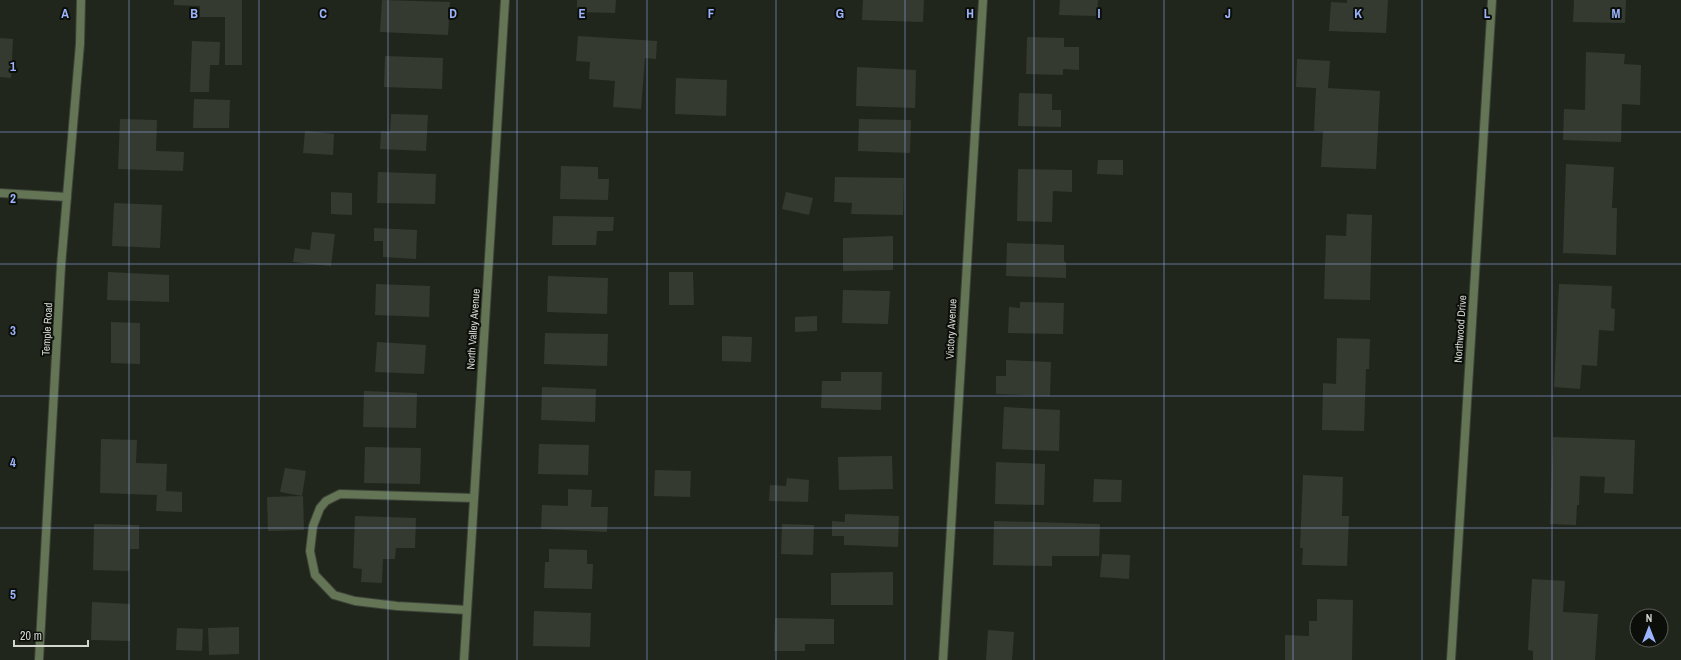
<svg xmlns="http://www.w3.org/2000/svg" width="1681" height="660" font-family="'Archivo Narrow',sans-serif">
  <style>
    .building { fill: #353a30 }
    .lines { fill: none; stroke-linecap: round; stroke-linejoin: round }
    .lane-casing { stroke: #3d4239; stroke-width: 10 }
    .street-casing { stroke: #3d4239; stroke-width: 10 }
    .lane { stroke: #637554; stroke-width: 8 }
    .street { stroke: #637554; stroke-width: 8 }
    .grid { fill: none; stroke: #9cb4fd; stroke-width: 1; stroke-opacity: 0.55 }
    .labels { text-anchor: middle; stroke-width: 4; stroke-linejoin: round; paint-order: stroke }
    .street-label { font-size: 11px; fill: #d3d7d0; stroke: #0c0e0a }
    .grid-label { font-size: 13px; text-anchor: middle; font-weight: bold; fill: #9cb4fd; stroke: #0c0e0a; stroke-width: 4; stroke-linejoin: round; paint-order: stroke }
  </style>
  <rect width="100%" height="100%" fill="#21261c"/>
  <!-- building -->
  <path class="building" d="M 174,0 L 242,0 L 242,65 L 225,65 L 225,17 L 200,17 L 200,6 L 174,5 Z
    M 382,0 L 450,2 L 448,35 L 380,32 Z
    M 577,0 L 616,0 L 615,13 L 577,12 Z
    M 863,0 L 924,0 L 923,22 L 862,20 Z
    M 1060,0 L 1098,0 L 1097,16 L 1059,15 Z
    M 1347,0 L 1388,0 L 1386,33 L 1329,31 L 1331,2 L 1347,3 Z
    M 1574,0 L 1626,0 L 1625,23 L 1573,22 Z
    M 578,36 L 657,41 L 656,59 L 645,58 L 641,109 L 613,107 L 615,81 L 589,79 L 590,62 L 576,61 Z
    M 1027,37 L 1064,38 L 1064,47 L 1079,47 L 1079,70 L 1063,69 L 1063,75 L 1026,74 Z
    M 0,38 L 13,39 L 11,78 L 0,77 Z
    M 192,41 L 220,42 L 219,65 L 210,65 L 209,92 L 190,92 Z
    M 1586,52 L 1625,54 L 1624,64 L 1641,65 L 1640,105 L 1622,104 L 1621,142 L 1563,140 L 1564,109 L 1585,110 Z
    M 385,56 L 443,58 L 442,89 L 384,87 Z
    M 1297,59 L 1330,61 L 1328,88 L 1380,91 L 1376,169 L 1321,167 L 1323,131 L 1314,131 L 1316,88 L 1296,87 Z
    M 857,67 L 916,70 L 915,108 L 856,106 Z
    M 676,78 L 727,80 L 726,116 L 675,114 Z
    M 1019,93 L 1052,94 L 1052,110 L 1061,110 L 1061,127 L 1018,126 Z
    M 194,99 L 230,100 L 229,128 L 193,128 Z
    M 391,114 L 428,115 L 426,151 L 380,149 L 381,131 L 390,132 Z
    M 120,119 L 157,120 L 156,151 L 184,152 L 183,171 L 118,169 Z
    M 859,119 L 911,120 L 910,153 L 858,151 Z
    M 305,131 L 334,134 L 333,155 L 303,153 Z
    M 1098,160 L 1123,160 L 1123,175 L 1097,174 Z
    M 1566,164 L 1614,167 L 1612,208 L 1617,208 L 1616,255 L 1563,253 Z
    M 561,166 L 598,167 L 598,179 L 609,179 L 608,200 L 560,199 Z
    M 1018,169 L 1072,170 L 1072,192 L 1053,191 L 1052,222 L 1017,221 Z
    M 378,172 L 436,174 L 435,204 L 377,203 Z
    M 835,177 L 904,178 L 903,215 L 851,214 L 852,203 L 834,202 Z
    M 331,192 L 352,193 L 352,215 L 331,214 Z
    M 786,192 L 813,198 L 809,215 L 782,209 Z
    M 114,203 L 162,205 L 160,248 L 112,246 Z
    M 1347,214 L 1372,215 L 1370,300 L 1324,299 L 1326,235 L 1346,236 Z
    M 553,216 L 614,217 L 613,231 L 597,231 L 596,245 L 552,245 Z
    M 374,228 L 417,230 L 416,259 L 383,257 L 383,241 L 374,241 Z
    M 312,232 L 335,234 L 331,266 L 293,262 L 295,248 L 310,250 Z
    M 893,236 L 893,270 L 843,271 L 843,238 Z
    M 1007,243 L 1064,245 L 1064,262 L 1066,262 L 1066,278 L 1006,276 Z
    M 108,272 L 169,275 L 169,302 L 107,300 Z
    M 669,272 L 693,272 L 694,305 L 669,305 Z
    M 548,276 L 608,278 L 607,314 L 547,312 Z
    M 376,284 L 430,286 L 429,317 L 375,315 Z
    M 1559,284 L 1612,286 L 1611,308 L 1615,309 L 1614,331 L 1599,330 L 1597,366 L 1582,365 L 1580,389 L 1554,387 Z
    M 843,290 L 890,291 L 888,324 L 842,323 Z
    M 1020,302 L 1064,303 L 1063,334 L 1008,333 L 1009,307 L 1020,308 Z
    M 817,316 L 817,331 L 795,332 L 795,317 Z
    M 111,322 L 140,323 L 140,364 L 111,363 Z
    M 545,333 L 608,334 L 607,366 L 544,364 Z
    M 722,336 L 752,337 L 751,362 L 722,361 Z
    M 1337,338 L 1370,339 L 1369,369 L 1366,369 L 1364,431 L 1322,430 L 1323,383 L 1336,384 Z
    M 377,342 L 426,345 L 424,374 L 375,372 Z
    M 1006,360 L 1051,362 L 1050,396 L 996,394 L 996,376 L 1006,376 Z
    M 841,372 L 882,372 L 881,410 L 821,408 L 822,381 L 841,381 Z
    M 542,387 L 596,389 L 595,422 L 541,420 Z
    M 364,391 L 417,393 L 416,428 L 363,427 Z
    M 1004,407 L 1060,410 L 1059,451 L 1002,449 Z
    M 1553,437 L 1635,440 L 1633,494 L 1604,493 L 1605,477 L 1580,476 L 1579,505 L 1577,505 L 1576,525 L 1550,524 Z
    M 101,439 L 137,440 L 136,463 L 167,464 L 166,491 L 182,492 L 182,512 L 156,511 L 157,495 L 100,493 Z
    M 539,444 L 589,445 L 588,475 L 538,474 Z
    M 365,447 L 421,448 L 420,484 L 364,483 Z
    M 892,456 L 893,489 L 839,490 L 838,457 Z
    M 996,462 L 1045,464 L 1044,505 L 995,504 Z
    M 285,468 L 306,471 L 302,496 L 280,492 Z
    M 655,470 L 691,471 L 690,497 L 654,496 Z
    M 1303,475 L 1343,477 L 1342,516 L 1349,516 L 1347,566 L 1302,565 L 1303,548 L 1300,548 Z
    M 787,478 L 809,480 L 808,502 L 769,501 L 770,485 L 786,486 Z
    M 1094,479 L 1122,480 L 1121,502 L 1093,502 Z
    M 568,489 L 592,490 L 591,507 L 608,507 L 607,532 L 541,529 L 542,505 L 568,506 Z
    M 303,496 L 304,530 L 268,531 L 267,497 Z
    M 845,514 L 899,516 L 898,547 L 844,545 L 844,536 L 832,536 L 832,521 L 845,522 Z
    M 355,516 L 416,518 L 415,548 L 396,548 L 395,559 L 383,559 L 382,583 L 361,582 L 362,569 L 353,568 Z
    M 994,521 L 1100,524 L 1099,556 L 1052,556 L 1052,566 L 993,565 Z
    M 94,524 L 139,525 L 139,549 L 130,549 L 129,571 L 93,570 Z
    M 782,524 L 814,525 L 813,555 L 781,554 Z
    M 549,549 L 587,550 L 587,564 L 593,564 L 592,589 L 544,588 L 545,562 L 549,562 Z
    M 1102,554 L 1130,555 L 1129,579 L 1100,577 Z
    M 893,572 L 893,605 L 831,605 L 831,573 Z
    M 1532,579 L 1565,581 L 1563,612 L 1598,614 L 1595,660 L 1533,660 L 1533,651 L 1528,650 Z
    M 1317,599 L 1353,600 L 1352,660 L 1285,660 L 1285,635 L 1309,636 L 1309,621 L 1317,621 Z
    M 92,602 L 130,604 L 130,641 L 91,640 Z
    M 534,611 L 591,613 L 590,647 L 533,646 Z
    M 775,618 L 834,619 L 834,644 L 805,644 L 805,651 L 774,651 Z
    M 239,627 L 239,654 L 209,655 L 208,628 Z
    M 177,628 L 203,629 L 202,651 L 176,650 Z
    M 988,630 L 1014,632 L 1012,660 L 986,660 Z"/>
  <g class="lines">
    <!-- lane casing -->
    <g class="lane-casing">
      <path id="lane" d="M 0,193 L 67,197
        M 467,610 L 397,606 L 355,601 L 334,595 L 315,575 L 310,551 L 313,526 L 320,508 L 326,501 L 340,494 L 474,498"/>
    </g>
    <!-- street casing -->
    <g class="street-casing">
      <path id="street" d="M 39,660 L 61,266 L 80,44 L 81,0
        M 464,660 L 505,0
        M 943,660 L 983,0
        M 1451,660 L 1492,0"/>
    </g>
    <!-- lane -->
    <use href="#lane" class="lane"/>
    <!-- street -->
    <use href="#street" class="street"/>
  </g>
  <!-- grid -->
  <path class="grid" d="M 129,0 L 129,660M 259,0 L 259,660M 388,0 L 388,660M 517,0 L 517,660M 647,0 L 647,660M 776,0 L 776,660M 905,0 L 905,660M 1034,0 L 1034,660M 1164,0 L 1164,660M 1293,0 L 1293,660M 1422,0 L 1422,660M 1552,0 L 1552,660M 0,132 L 1681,132M 0,264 L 1681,264M 0,396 L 1681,396M 0,528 L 1681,528"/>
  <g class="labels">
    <!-- street labels -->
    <g class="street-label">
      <text transform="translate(47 329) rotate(-87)" y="4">Temple Road</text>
      <text transform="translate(473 329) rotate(-86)" y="4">North Valley Avenue</text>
      <text transform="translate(951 329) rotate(-87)" y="4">Victory Avenue</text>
      <text transform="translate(1460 329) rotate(-86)" y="4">Northwood Drive</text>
    </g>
  </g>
  <g class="grid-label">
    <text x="65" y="18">A</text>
    <text x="194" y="18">B</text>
    <text x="323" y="18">C</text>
    <text x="453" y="18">D</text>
    <text x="582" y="18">E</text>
    <text x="711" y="18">F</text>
    <text x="840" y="18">G</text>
    <text x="970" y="18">H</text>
    <text x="1099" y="18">I</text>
    <text x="1228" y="18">J</text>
    <text x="1358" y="18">K</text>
    <text x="1487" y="18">L</text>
    <text x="1616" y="18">M</text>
    <text x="13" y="71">1</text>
    <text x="13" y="203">2</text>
    <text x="13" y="335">3</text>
    <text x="13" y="467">4</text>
    <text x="13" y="599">5</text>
  </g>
  <!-- north arrow -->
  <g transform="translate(1649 628)"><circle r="19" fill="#0c0e0a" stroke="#5c5e59"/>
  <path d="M0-3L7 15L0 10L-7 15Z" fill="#9cb4fd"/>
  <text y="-6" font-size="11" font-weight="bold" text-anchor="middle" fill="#d3d7d0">N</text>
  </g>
  <!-- scale -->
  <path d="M14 640v6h74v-6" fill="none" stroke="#d3d7d0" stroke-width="2"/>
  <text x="20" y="640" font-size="12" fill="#d3d7d0" stroke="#0c0e0a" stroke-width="3" paint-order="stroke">20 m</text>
</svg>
